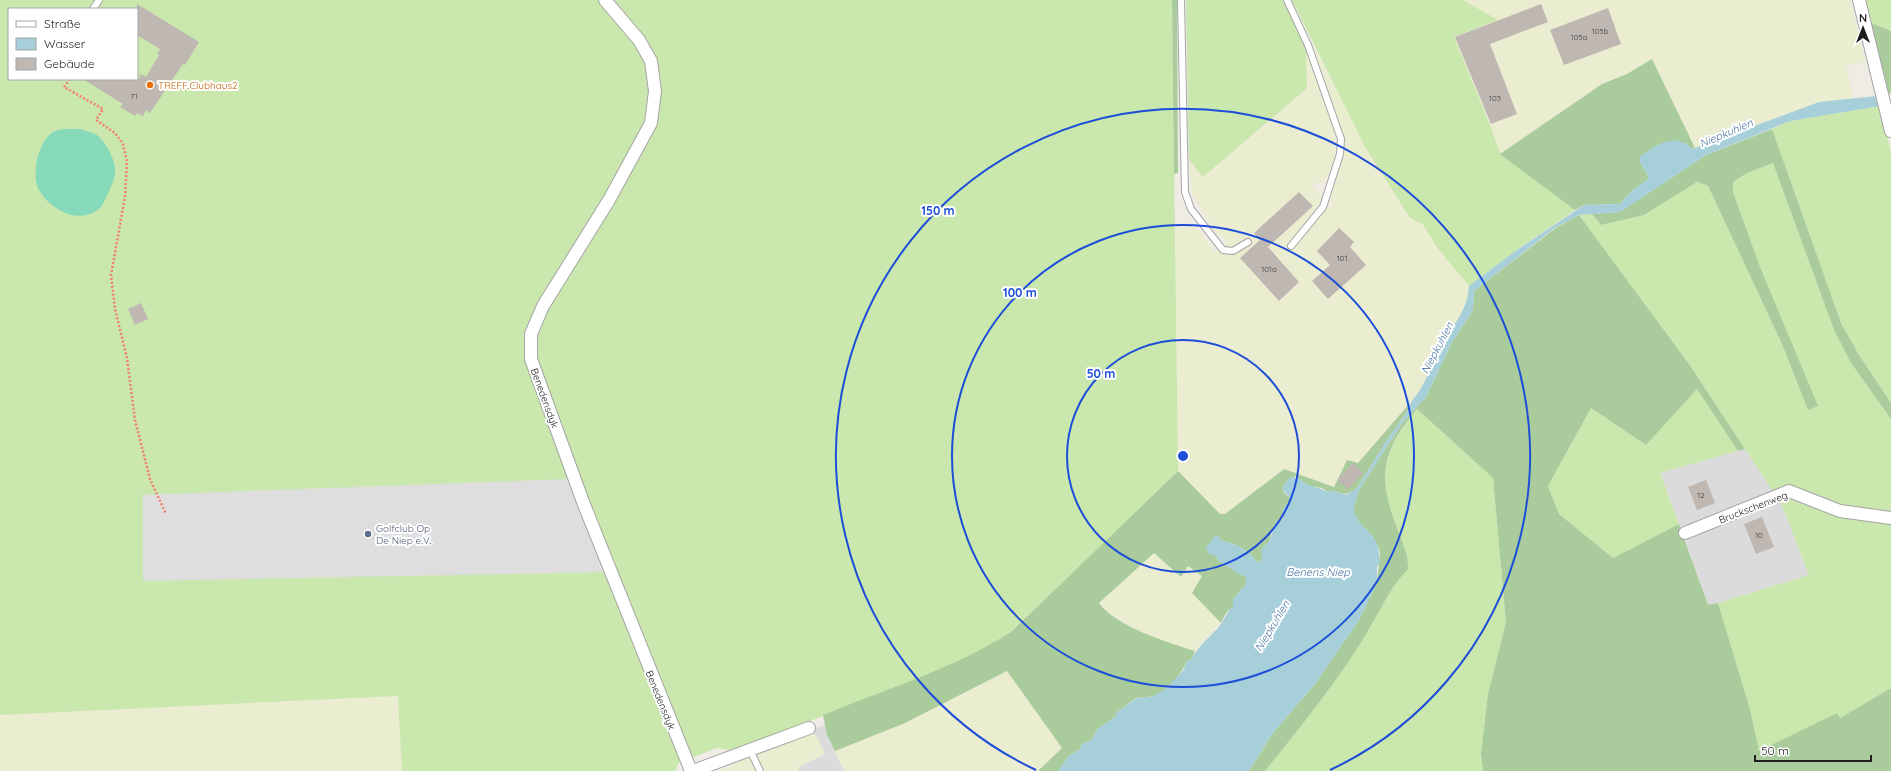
<svg xmlns="http://www.w3.org/2000/svg" width="1891" height="771" font-family="Quicksand,sans-serif">
  <style>
    .residential { fill: #dcdbdb }
    .farmland { fill: #ebedd1 }
    .grass { fill: #cae7ad; fill-rule: evenodd }
    .forest { fill: #aacc9c }
    .pitch { fill: #86dab9 }
    .parking { fill: #dedede }
    .water { fill: #a7cfda }
    .building { fill: #bfb7b1 }
    .lines { fill: none; stroke-linecap: round; stroke-linejoin: round }
    .lane-casing { stroke: #a5a5a5; stroke-width: 8 }
    .street-casing { stroke: #a5a5a5; stroke-width: 14 }
    .path { stroke: #f37e72; stroke-width: 2.5; stroke-dasharray: 2 2; stroke-linecap: butt }
    .lane { stroke: #fff; stroke-width: 6 }
    .street { stroke: #fff; stroke-width: 12 }
    .ring { fill: none; stroke: #1d4ed8; stroke-width: 2 }
    .food-dot { fill: #e8710a; stroke: #fff; stroke-width: 1.5 }
    .service-dot { fill: #5c6f8a; stroke: #fff; stroke-width: 1.5 }
    .labels { text-anchor: middle; stroke-width: 4; stroke-linejoin: round; paint-order: stroke }
    .number-label { font-size: 8px; fill: #464443 }
    .food-label { font-size: 10px; fill: #c56008; stroke: #fff; text-anchor: start }
    .street-label { font-size: 10px; fill: #1e1e1e; stroke: #fff }
    .service-label { font-size: 10px; fill: #4e5e75; stroke: #fff; text-anchor: start }
    .water-label { font-size: 11px; font-style: italic; fill: #4c78a1; stroke: #fff }
    .centre { fill: #1d4ed8; stroke: #fff; stroke-width: 2 }
    .ring-label { font-size: 12px; text-anchor: middle; font-weight: bold; fill: #1d4ed8; stroke: #fff; stroke-width: 4; stroke-linejoin: round; paint-order: stroke }
  </style>
  <rect width="100%" height="100%" fill="#efebe5"/>
  <!-- residential -->
  <path class="residential" d="M 1745,449 L 1779,498 L 1809,575 L 1708,606 L 1685,539 L 1660,473 Z
    M 826,724 L 827,735 L 844,771 L 799,771 L 797,768 L 825,754 L 811,730 Z"/>
  <!-- farmland -->
  <path class="farmland" d="M 1463,0 L 1850,0 L 1865,62 L 1846,66 L 1854,98 L 1819,102 L 1695,148 L 1652,59 L 1627,74 L 1602,84 L 1500,154 L 1490,124 L 1454,37 L 1497,20 Z
    M 1308,34 L 1365,147 L 1410,218 L 1423,223 L 1436,246 L 1469,286 L 1469,297 L 1462,314 L 1440,348 L 1420,391 L 1358,463 L 1347,460 L 1334,487 L 1284,469 L 1225,514 L 1220,514 L 1178,471 L 1175,228 L 1194,227 L 1201,232 L 1215,252 L 1228,243 L 1214,231 L 1192,194 L 1189,160 L 1204,177 L 1307,88 L 1306,50 L 1335,133 L 1335,158 L 1324,183 L 1312,184 L 1331,209 L 1331,193 L 1342,160 L 1344,144 L 1342,130 Z
    M 1153,553 L 1181,576 L 1188,566 L 1203,576 L 1192,593 L 1221,623 L 1195,651 L 1157,640 L 1106,612 L 1099,603 Z
    M 1007,671 L 1062,748 L 1038,771 L 844,771 L 835,751 L 905,723 Z
    M 399,696 L 402,771 L 0,771 L 0,715 Z
    M 811,730 L 819,740 L 825,754 L 798,767 L 799,771 L 719,771 L 734,765 L 734,760 Z"/>
  <!-- grass -->
  <path class="grass" d="M 0,0 L 1172,0 L 1178,471 L 1011,632 L 989,646 L 944,668 L 734,751 L 717,748 L 678,763 L 676,771 L 402,771 L 398,696 L 0,715 ZM 9,9 L 137,9 L 137,79 L 9,79 Z
    M 1186,0 L 1285,0 L 1306,50 L 1307,88 L 1203,177 L 1189,160 Z
    M 1292,0 L 1463,0 L 1498,20 L 1454,37 L 1490,125 L 1500,153 L 1575,210 L 1514,252 L 1469,286 L 1436,246 L 1423,224 L 1410,218 L 1365,147 Z
    M 1864,0 L 1891,0 L 1891,31 L 1869,22 Z
    M 1881,106 L 1891,153 L 1891,403 L 1859,355 L 1841,323 L 1772,129 L 1790,121 Z
    M 1773,163 L 1834,330 L 1851,363 L 1891,419 L 1891,513 L 1866,511 L 1774,493 L 1689,364 L 1579,215 L 1592,214 L 1601,225 L 1644,215 L 1697,182 L 1708,186 L 1782,344 L 1808,410 L 1760,267 L 1733,192 L 1733,182 L 1747,173 Z
    M 1697,389 L 1738,451 L 1660,473 L 1679,524 L 1613,558 L 1559,514 L 1548,486 L 1591,408 L 1646,445 Z
    M 1417,409 L 1493,478 L 1506,622 L 1488,694 L 1481,753 L 1483,771 L 1265,771 C 1299,729 1333,687 1362,641 C 1377,618 1388,589 1408,569 C 1409,554 1401,540 1396,525 C 1377,475 1384,450 1417,409 Z
    M 1788,495 L 1815,508 L 1839,515 L 1891,522 L 1891,688 L 1840,718 L 1837,713 L 1759,752 L 1750,709 L 1718,603 L 1809,575 L 1779,498 Z"/>
  <!-- forest -->
  <path class="forest" d="M 1172,0 L 1177,0 L 1178,173 L 1174,174 Z
    M 1869,22 L 1891,31 L 1891,93 L 1886,94 Z
    M 1652,59 L 1695,148 L 1691,149 L 1686,143 L 1640,162 L 1649,177 L 1645,182 L 1634,189 L 1620,204 L 1584,205 L 1575,210 L 1500,154 L 1602,84 L 1627,74 Z
    M 1772,129 L 1841,323 L 1859,355 L 1891,403 L 1891,419 L 1851,363 L 1834,330 L 1773,163 L 1747,173 L 1733,182 L 1733,192 L 1760,267 L 1818,406 L 1808,410 L 1782,344 L 1708,186 L 1697,182 L 1644,215 L 1601,225 L 1592,214 L 1620,212 L 1706,155 Z
    M 1579,215 L 1689,364 L 1745,449 L 1738,451 L 1697,389 L 1646,445 L 1591,408 L 1548,486 L 1559,514 L 1613,558 L 1679,524 L 1708,605 L 1718,603 L 1750,709 L 1759,751 L 1837,713 L 1840,718 L 1891,688 L 1891,771 L 1483,771 L 1481,753 L 1488,694 L 1506,622 L 1493,478 L 1417,409 C 1383,450 1377,475 1396,525 C 1401,540 1409,554 1408,569 C 1388,589 1377,618 1362,641 C 1333,687 1299,729 1265,771 L 1249,771 L 1272,734 L 1315,684 L 1359,620 L 1377,583 L 1380,552 L 1378,546 L 1373,537 L 1360,523 L 1354,513 L 1354,506 L 1360,488 L 1402,423 L 1426,397 L 1452,342 L 1473,310 L 1474,291 L 1557,227 Z
    M 1410,403 L 1409,409 L 1387,440 L 1357,488 C 1344,500 1341,489 1328,492 L 1322,488 L 1309,486 L 1295,476 L 1283,491 L 1289,497 L 1290,501 L 1284,507 L 1282,521 L 1272,529 L 1270,540 L 1261,561 L 1257,562 C 1247,548 1236,545 1221,540 L 1218,536 L 1217,557 L 1219,561 C 1229,566 1235,573 1246,577 L 1246,584 L 1233,599 L 1233,606 L 1226,613 L 1221,623 L 1192,593 L 1202,576 L 1188,566 L 1181,577 L 1154,553 L 1099,603 C 1115,626 1169,643 1195,651 L 1192,659 L 1187,661 C 1181,675 1166,694 1149,697 C 1146,698 1140,697 1137,698 C 1131,701 1122,709 1116,713 L 1116,716 L 1098,729 L 1091,741 L 1083,743 L 1080,749 L 1068,757 L 1058,771 L 1038,771 L 1062,748 L 1007,671 L 905,723 L 835,751 L 827,735 L 823,715 C 886,689 953,669 1011,632 L 1178,471 L 1220,514 L 1225,514 L 1284,469 L 1334,487 L 1347,460 L 1358,463 Z"/>
  <!-- pitch -->
  <path class="pitch" d="M 80,129 C 85,131 92,132 97,135 C 105,141 115,159 115,169 C 116,177 111,188 107,195 C 105,199 103,205 100,208 C 79,226 51,210 39,190 C 31,175 38,141 53,132 C 59,128 72,129 80,129 Z"/>
  <!-- parking -->
  <path class="parking" d="M 568,479 L 609,572 L 143,581 L 143,495 Z"/>
  <!-- water -->
  <path class="water" d="M 1877,96 L 1881,106 L 1790,121 L 1706,155 L 1620,212 L 1579,215 L 1556,227 L 1474,291 L 1473,310 L 1452,342 L 1426,397 L 1402,423 L 1360,488 L 1354,506 L 1354,513 L 1360,523 L 1373,537 L 1378,546 L 1380,562 L 1377,567 L 1377,583 L 1359,620 L 1315,684 L 1272,734 L 1249,771 L 1058,771 L 1068,757 L 1080,749 L 1083,743 L 1091,741 L 1098,729 L 1116,716 L 1116,713 L 1137,698 L 1151,697 L 1164,690 L 1183,671 L 1187,661 L 1192,659 C 1198,645 1212,636 1221,624 C 1226,617 1227,612 1233,606 L 1233,599 L 1246,584 L 1246,577 C 1235,573 1229,566 1219,561 L 1217,557 L 1208,553 L 1206,548 L 1215,536 L 1218,536 L 1221,540 C 1236,545 1247,548 1257,562 L 1261,561 L 1262,558 L 1261,550 L 1270,540 L 1276,521 L 1282,521 L 1284,507 L 1290,501 L 1289,497 L 1282,488 L 1290,477 C 1298,476 1302,482 1309,485 C 1316,488 1321,488 1328,492 L 1333,491 L 1347,495 L 1357,488 L 1387,440 L 1409,409 C 1410,400 1417,396 1421,388 C 1428,376 1433,362 1440,349 C 1451,327 1468,311 1469,286 L 1514,252 L 1584,205 L 1620,204 L 1634,189 L 1645,182 L 1649,177 L 1640,162 L 1640,157 C 1654,145 1676,131 1692,149 L 1819,102 Z"/>
  <!-- building -->
  <path class="building" d="M 137,4 L 199,42 L 185,65 L 183,64 L 150,113 L 146,110 L 143,116 L 137,113 L 135,116 L 120,107 L 123,104 L 83,79 L 139,79 L 141,74 L 146,77 L 159,55 L 157,54 L 160,49 L 137,35 Z
    M 1541,4 L 1548,22 L 1490,44 L 1517,114 L 1491,124 L 1455,37 Z
    M 1608,8 L 1621,44 L 1564,65 L 1550,30 Z
    M 1299,192 L 1313,206 L 1268,247 L 1299,282 L 1279,301 L 1240,258 L 1260,240 L 1254,233 Z
    M 1339,228 L 1354,242 L 1350,247 L 1366,265 L 1328,299 L 1312,281 L 1330,265 L 1317,251 Z
    M 141,303 L 148,319 L 135,325 L 128,309 Z
    M 1353,463 L 1363,473 L 1348,489 L 1337,480 Z
    M 1706,480 L 1715,503 L 1697,510 L 1688,487 Z
    M 1762,517 L 1774,547 L 1756,554 L 1744,524 Z"/>
  <g class="lines">
    <!-- lane casing -->
    <g class="lane-casing">
      <path id="lane" d="M 1181,0 L 1185,192 L 1191,209 L 1223,250 L 1233,251 L 1248,242
        M 1287,0 L 1308,45 L 1341,139 L 1340,154 L 1323,207 L 1291,246
        M 93,9 L 99,0
        M 750,750 L 760,771"/>
    </g>
    <!-- street casing -->
    <g class="street-casing">
      <path id="street" d="M 605,0 L 639,40 L 651,61 L 655,91 L 651,123 L 609,200 L 543,306 L 531,334 L 531,359 L 583,502 L 691,771
        M 1859,0 L 1891,131
        M 1685,533 L 1789,491 L 1840,511 L 1891,518
        M 693,771 L 809,728"/>
    </g>
    <!-- path -->
    <path class="path" d="M 70,79 L 64,87 L 103,109 L 96,120 L 115,133 L 123,144 L 127,162 L 125,197 L 111,275 L 115,309 L 127,358 L 135,420 L 150,479 L 166,514"/>
    <!-- lane -->
    <use href="#lane" class="lane"/>
    <!-- street -->
    <use href="#street" class="street"/>
  </g>
  <!-- distance rings -->
  <g class="ring">
    <circle cx="1183" cy="456" r="116"/>
    <circle cx="1183" cy="456" r="231"/>
    <path d="M1036 770A347 347 0 1 1 1330 770"/>
  </g>
  <!-- markers -->
  <circle class="food-dot" cx="150" cy="85" r="4"/>
  <circle class="service-dot" cx="368" cy="534" r="4"/>
  <g class="labels">
    <!-- number labels -->
    <g class="number-label">
      <text x="1600" y="34">105b</text>
      <text x="1579" y="40">105a</text>
      <text x="134" y="99">71</text>
      <text x="1495" y="101">103</text>
      <text x="1342" y="261">101</text>
      <text x="1269" y="272">101a</text>
      <text x="1701" y="498">12</text>
      <text x="1759" y="538">10</text>
    </g>
    <!-- food labels -->
    <g class="food-label">
      <text x="158" y="89">TREFF.Clubhaus2</text>
    </g>
    <!-- street labels -->
    <g class="street-label">
      <text transform="translate(545 398) rotate(70)" y="4">Benedensdyk</text>
      <text transform="translate(1753 507) rotate(-21)" y="4">Bruckschenweg</text>
      <text transform="translate(661 700) rotate(68)" y="4">Benedensdyk</text>
    </g>
    <!-- service labels -->
    <g class="service-label">
      <text x="376" y="532">Golfclub Op<tspan x="376" dy="12">De Niep e.V.</tspan></text>
    </g>
    <!-- water labels -->
    <g class="water-label">
      <text transform="translate(1726 133) rotate(-23)" y="4">Niepkuhlen</text>
      <text transform="translate(1437 348) rotate(-62)" y="4">Niepkuhlen</text>
      <text x="1318" y="576">Benens Niep</text>
      <text transform="translate(1272 626) rotate(-59)" y="4">Niepkuhlen</text>
    </g>
  </g>
  <circle cx="1183" cy="456" r="6" class="centre"/>
  <g class="ring-label">
    <text x="938" y="215">150 m</text>
    <text x="1020" y="297">100 m</text>
    <text x="1101" y="378">50 m</text>
  </g>
  <!-- legend -->
  <rect x="8" y="8" width="130" height="72" fill="#ffffff" stroke="#a5a5a5"/>
  <rect x="16" y="21" width="20" height="6" fill="#ffffff" stroke="#a5a5a5"/>
  <text x="44" y="28" font-size="12" fill="#1e1e1e">Straße</text>
  <rect x="16" y="38" width="20" height="12" fill="#a7cfda" stroke="#a5a5a5"/>
  <text x="44" y="48" font-size="12" fill="#1e1e1e">Wasser</text>
  <rect x="16" y="58" width="20" height="12" fill="#bfb7b1" stroke="#a5a5a5"/>
  <text x="44" y="68" font-size="12" fill="#1e1e1e">Gebäude</text>
  <!-- north arrow -->
  <g transform="translate(1863 28)" stroke="#ffffff" stroke-width="3" paint-order="stroke">
  <path d="M0-3L7 15L0 10L-7 15Z" fill="#1e1e1e"/>
  <text y="-6" font-size="11" font-weight="bold" text-anchor="middle" fill="#1e1e1e">N</text>
  </g>
  <!-- scale -->
  <path d="M1755 755v6h116v-6" fill="none" stroke="#1e1e1e" stroke-width="2"/>
  <text x="1761" y="755" font-size="12" fill="#1e1e1e" stroke="#ffffff" stroke-width="3" paint-order="stroke">50 m</text>
</svg>
